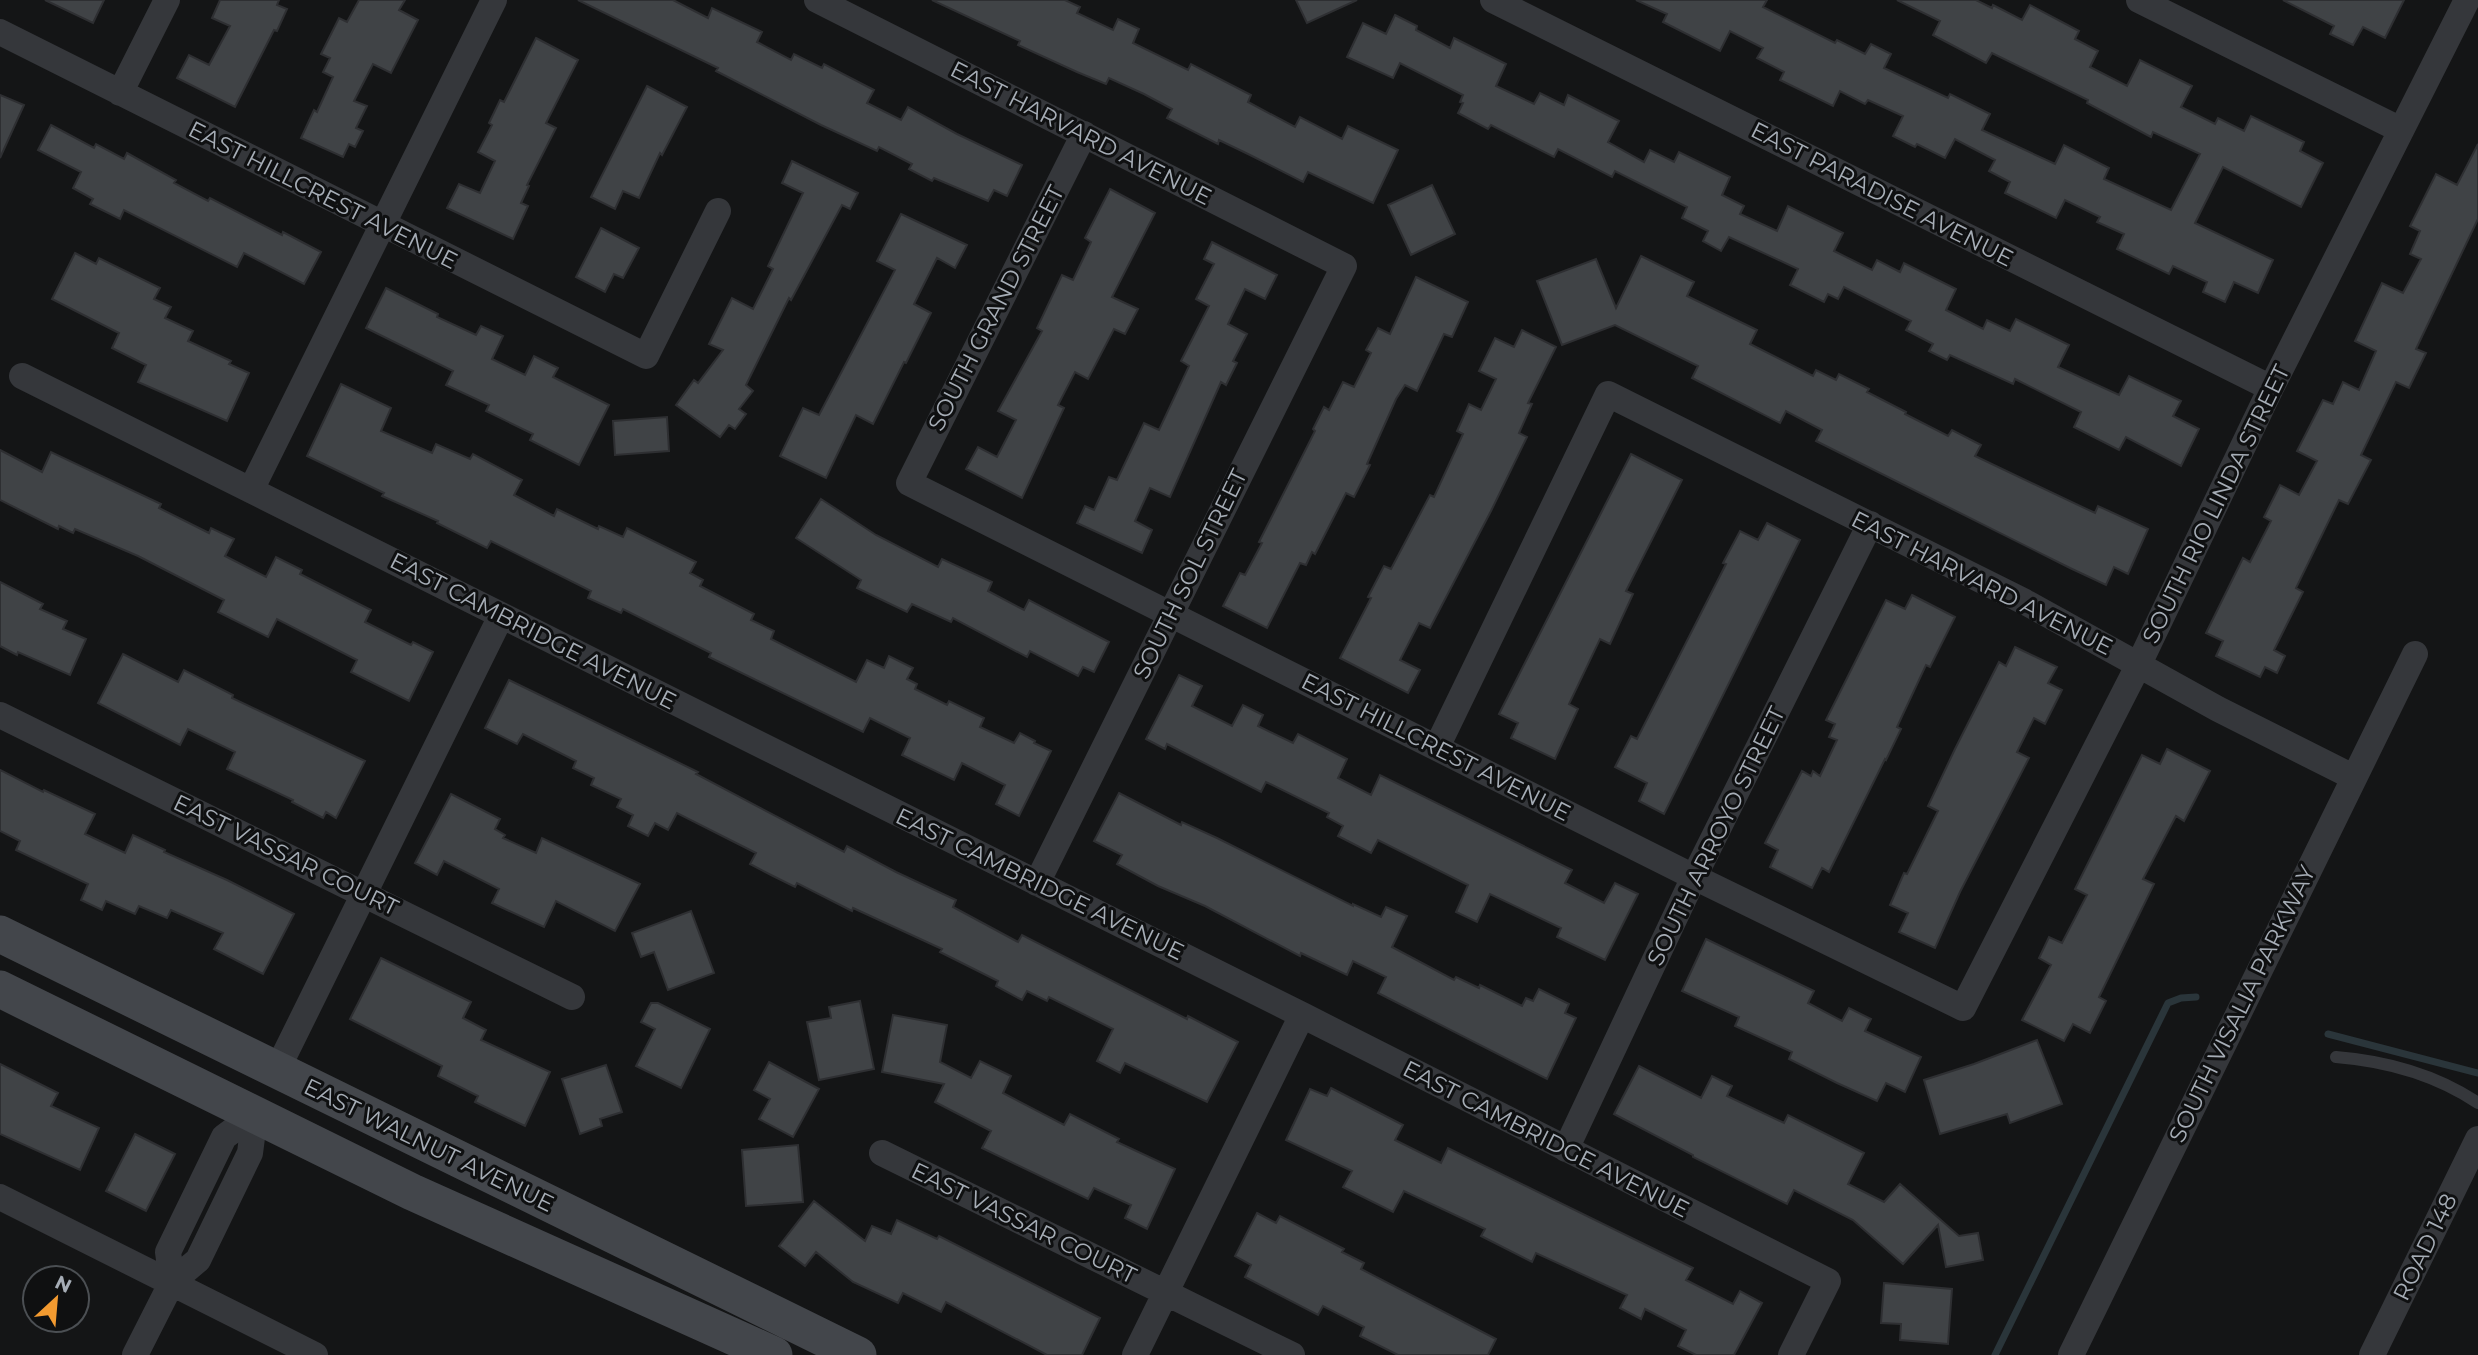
<svg xmlns="http://www.w3.org/2000/svg" width="2478" height="1355" font-family="Montserrat,sans-serif">
  <style>
    .lines { fill: none; stroke-linecap: round; stroke-linejoin: round }
    .stream { stroke: #2a353a; stroke-width: 7 }
    .building { fill: #404346; stroke: #2e2f32; stroke-width: 2 }
    .service { stroke: #35373b; stroke-width: 12 }
    .minor { stroke: #35373b; stroke-width: 26 }
    .secondary { stroke: #43464b; stroke-width: 37 }
    .labels { text-anchor: middle; stroke-width: 6; stroke-linejoin: round; paint-order: stroke }
    .street-label { font-size: 23px; fill: #a6adb6; stroke: #0f1011 }
  </style>
  <rect width="100%" height="100%" fill="#141516"/>
  <g class="lines">
    <!-- stream -->
    <path class="stream" d="M 2328,1034 L 2478,1073
      M 1995,1355 L 2168,1003 L 2181,998 L 2196,997"/>
  </g>
  <!-- building -->
  <path class="building" d="M 45,0 L 104,0 L 93,23 Z
    M 220,0 L 279,0 L 277,5 L 287,9 L 277,31 L 274,30 L 235,107 L 177,78 L 189,55 L 209,65 L 230,26 L 212,18 Z
    M 359,0 L 405,0 L 399,10 L 418,20 L 391,73 L 373,64 L 354,101 L 367,106 L 356,128 L 363,131 L 355,147 L 349,144 L 343,157 L 301,138 L 314,110 L 317,112 L 333,77 L 323,72 L 330,58 L 321,54 L 339,18 L 347,22 Z
    M 578,0 L 673,0 L 708,18 L 712,8 L 762,32 L 757,42 L 791,60 L 794,54 L 822,68 L 824,64 L 874,90 L 867,103 L 901,120 L 908,107 L 957,134 L 1022,165 L 1007,196 L 994,190 L 988,201 L 934,178 L 932,181 L 909,169 L 912,164 L 879,147 L 877,151 L 821,125 L 716,71 L 718,68 Z
    M 932,0 L 1065,0 L 1080,7 L 1077,13 L 1113,30 L 1118,19 L 1139,29 L 1133,43 L 1188,70 L 1191,64 L 1251,95 L 1248,102 L 1295,127 L 1300,117 L 1342,139 L 1348,126 L 1398,150 L 1373,203 L 1308,172 L 1303,182 L 1248,154 L 1219,140 L 1218,144 L 1167,118 L 1172,109 L 1144,94 L 1109,78 L 1106,84 L 1077,72 L 1018,45 L 1020,41 Z
    M 1296,0 L 1357,0 L 1307,23 Z
    M 1636,0 L 1767,0 L 1763,7 L 1835,43 L 1837,40 L 1865,54 L 1871,44 L 1891,54 L 1884,68 L 1948,98 L 1950,94 L 1990,114 L 1982,130 L 2055,164 L 2064,145 L 2109,168 L 2104,179 L 2171,210 L 2200,154 L 2153,132 L 2151,137 L 2087,103 L 2088,100 L 1992,53 L 1986,63 L 1933,35 L 1940,21 L 1897,0 L 1976,0 L 1992,8 L 1993,5 L 2022,20 L 2030,5 L 2079,31 L 2075,39 L 2098,51 L 2090,67 L 2127,86 L 2140,60 L 2192,86 L 2181,107 L 2215,124 L 2218,118 L 2244,131 L 2251,116 L 2304,142 L 2300,151 L 2323,163 L 2301,207 L 2223,167 L 2195,223 L 2273,260 L 2258,293 L 2234,282 L 2225,302 L 2203,292 L 2207,282 L 2173,266 L 2169,274 L 2117,249 L 2124,234 L 2097,222 L 2100,217 L 2065,200 L 2056,218 L 2005,193 L 2010,182 L 1989,171 L 1995,160 L 1955,139 L 1945,158 L 1917,144 L 1915,147 L 1893,136 L 1903,116 L 1868,100 L 1865,104 L 1840,91 L 1833,106 L 1780,80 L 1784,72 L 1757,58 L 1763,48 L 1730,31 L 1720,51 L 1663,22 L 1667,14 Z
    M 2283,0 L 2404,0 L 2385,38 L 2363,27 L 2353,45 L 2330,34 L 2334,26 Z
    M 1395,15 L 1417,26 L 1416,30 L 1450,48 L 1454,38 L 1506,64 L 1496,86 L 1534,104 L 1540,93 L 1564,105 L 1568,95 L 1619,121 L 1608,142 L 1644,162 L 1650,150 L 1674,162 L 1679,152 L 1730,177 L 1722,195 L 1744,206 L 1740,214 L 1777,231 L 1788,206 L 1843,233 L 1834,251 L 1872,270 L 1877,260 L 1900,272 L 1904,263 L 1956,289 L 1946,310 L 1983,329 L 1987,320 L 2010,331 L 2016,319 L 2069,345 L 2058,367 L 2119,395 L 2129,376 L 2181,401 L 2173,416 L 2199,429 L 2181,466 L 2126,437 L 2119,450 L 2074,427 L 2081,412 L 2015,379 L 2013,384 L 1950,355 L 1947,360 L 1929,351 L 1933,344 L 1906,330 L 1911,321 L 1844,287 L 1838,299 L 1828,294 L 1824,302 L 1790,285 L 1798,269 L 1729,237 L 1721,251 L 1703,241 L 1708,231 L 1682,218 L 1687,207 L 1615,171 L 1612,177 L 1558,149 L 1554,157 L 1491,125 L 1488,129 L 1458,113 L 1463,103 L 1460,102 L 1463,95 L 1400,63 L 1393,78 L 1347,57 L 1363,23 L 1386,34 Z
    M 536,38 L 578,60 L 546,123 L 556,128 L 527,185 L 529,186 L 521,203 L 528,206 L 513,239 L 447,208 L 459,184 L 480,193 L 495,161 L 478,152 L 492,125 L 489,123 L 500,100 L 504,102 Z
    M 647,86 L 687,107 L 662,155 L 660,153 L 639,198 L 623,191 L 615,209 L 591,197 Z
    M 0,95 L 24,105 L 0,158 Z
    M 51,125 L 94,148 L 96,144 L 124,159 L 127,153 L 176,180 L 174,183 L 208,201 L 210,198 L 282,235 L 283,232 L 321,252 L 304,284 L 244,253 L 237,267 L 124,210 L 120,219 L 90,204 L 93,199 L 73,188 L 81,172 L 38,150 Z
    M 2478,144 L 2478,219 L 2416,349 L 2426,353 L 2409,388 L 2396,382 L 2361,455 L 2371,460 L 2348,504 L 2339,500 L 2296,588 L 2303,592 L 2274,650 L 2285,656 L 2277,673 L 2265,667 L 2260,677 L 2216,656 L 2223,641 L 2206,633 L 2243,558 L 2250,562 L 2271,521 L 2264,517 L 2280,485 L 2299,495 L 2317,461 L 2297,451 L 2323,400 L 2333,404 L 2343,382 L 2359,390 L 2376,351 L 2355,341 L 2382,283 L 2403,293 L 2421,259 L 2410,254 L 2420,231 L 2410,226 L 2436,174 L 2457,185 Z
    M 792,161 L 858,193 L 850,209 L 842,205 L 791,300 L 789,298 L 746,385 L 753,391 L 739,409 L 746,414 L 735,429 L 729,425 L 720,437 L 676,405 L 694,380 L 698,383 L 723,350 L 709,344 L 732,298 L 753,309 L 773,269 L 768,266 L 803,193 L 782,183 Z
    M 1432,185 L 1455,234 L 1411,255 L 1388,205 Z
    M 1110,189 L 1155,213 L 1112,297 L 1138,309 L 1125,334 L 1114,329 L 1088,379 L 1075,372 L 1058,405 L 1064,408 L 1022,498 L 966,469 L 978,447 L 997,457 L 1016,420 L 998,411 L 1042,331 L 1037,328 L 1062,275 L 1073,280 L 1091,242 L 1085,238 Z
    M 901,214 L 967,245 L 955,268 L 937,258 L 914,304 L 931,313 L 906,363 L 904,362 L 873,424 L 856,415 L 826,478 L 780,456 L 803,408 L 819,415 L 895,270 L 877,261 Z
    M 601,228 L 639,248 L 623,278 L 614,274 L 605,292 L 576,277 Z
    M 1212,242 L 1277,275 L 1265,299 L 1245,289 L 1228,324 L 1247,334 L 1233,361 L 1237,363 L 1226,385 L 1221,382 L 1170,497 L 1150,488 L 1135,521 L 1152,530 L 1142,553 L 1077,523 L 1085,506 L 1094,510 L 1109,477 L 1117,480 L 1144,423 L 1159,430 L 1189,366 L 1181,361 L 1209,306 L 1196,299 L 1214,264 L 1204,259 Z
    M 75,253 L 96,264 L 99,258 L 160,288 L 154,299 L 171,307 L 165,318 L 193,331 L 188,341 L 231,361 L 229,364 L 249,373 L 227,421 L 138,382 L 146,365 L 112,348 L 119,333 L 52,299 Z
    M 1641,256 L 1694,282 L 1687,296 L 1757,330 L 1750,344 L 1813,376 L 1816,370 L 1836,380 L 1839,374 L 1869,389 L 1867,392 L 1906,412 L 1905,414 L 1948,436 L 1952,430 L 1981,445 L 1975,456 L 2095,513 L 2098,506 L 2148,529 L 2128,574 L 2114,567 L 2106,585 L 2070,568 L 1816,441 L 1822,430 L 1786,411 L 1780,423 L 1692,378 L 1698,366 L 1615,325 L 1562,345 L 1537,281 L 1596,259 L 1616,308 Z
    M 1416,277 L 1468,302 L 1452,337 L 1444,334 L 1417,391 L 1405,385 L 1396,399 L 1367,464 L 1370,465 L 1354,497 L 1346,493 L 1315,554 L 1312,552 L 1306,565 L 1300,563 L 1267,628 L 1223,606 L 1240,573 L 1245,575 L 1262,543 L 1259,542 L 1315,431 L 1313,429 L 1324,407 L 1329,410 L 1343,382 L 1354,387 L 1371,353 L 1366,350 L 1378,328 L 1390,334 Z
    M 386,288 L 438,314 L 437,317 L 476,335 L 481,326 L 503,336 L 492,359 L 525,375 L 534,356 L 558,368 L 553,377 L 609,405 L 579,465 L 530,440 L 533,434 L 486,411 L 489,405 L 446,385 L 453,371 L 366,328 Z
    M 1522,330 L 1556,347 L 1528,403 L 1532,404 L 1519,433 L 1527,437 L 1491,511 L 1430,628 L 1419,623 L 1400,660 L 1420,670 L 1408,693 L 1340,658 L 1371,598 L 1368,597 L 1384,566 L 1391,569 L 1430,495 L 1434,497 L 1463,434 L 1457,431 L 1469,404 L 1481,410 L 1496,379 L 1479,371 L 1495,338 L 1514,347 Z
    M 341,384 L 391,408 L 381,431 L 432,453 L 436,444 L 470,459 L 473,454 L 522,480 L 514,495 L 554,516 L 557,509 L 598,529 L 599,526 L 623,537 L 627,528 L 696,562 L 690,573 L 703,580 L 700,586 L 754,614 L 751,620 L 774,631 L 771,639 L 856,682 L 867,660 L 884,668 L 889,656 L 913,668 L 907,679 L 917,684 L 915,689 L 947,705 L 949,701 L 984,718 L 980,727 L 1014,743 L 1020,733 L 1035,741 L 1034,743 L 1051,751 L 1019,816 L 996,804 L 1005,785 L 962,763 L 954,780 L 902,755 L 910,738 L 870,718 L 863,732 L 709,657 L 711,653 L 623,609 L 621,613 L 588,598 L 591,591 L 491,541 L 487,548 L 437,523 L 438,521 L 382,496 L 384,493 L 307,456 Z
    M 667,417 L 669,451 L 615,455 L 613,421 Z
    M 0,450 L 42,472 L 51,452 L 161,504 L 159,508 L 209,533 L 211,528 L 234,539 L 225,556 L 266,577 L 276,557 L 302,570 L 300,574 L 371,610 L 365,622 L 411,645 L 413,642 L 433,652 L 409,701 L 351,672 L 357,660 L 277,619 L 268,637 L 218,612 L 224,600 L 138,556 L 75,529 L 73,533 L 59,526 L 58,529 L 0,500 Z
    M 1631,454 L 1682,480 L 1626,591 L 1633,594 L 1610,644 L 1600,639 L 1569,704 L 1578,709 L 1555,759 L 1511,738 L 1518,723 L 1499,714 Z
    M 821,499 L 876,535 L 938,567 L 942,559 L 992,582 L 988,591 L 1024,610 L 1029,600 L 1109,642 L 1094,672 L 1083,667 L 1078,676 L 1030,651 L 1027,657 L 953,618 L 951,622 L 912,604 L 907,612 L 857,588 L 861,580 L 796,538 Z
    M 1767,523 L 1800,540 L 1664,814 L 1639,801 L 1647,783 L 1615,767 L 1631,736 L 1637,739 L 1726,564 L 1723,563 L 1740,531 L 1758,540 Z
    M 0,582 L 43,604 L 40,609 L 67,621 L 63,629 L 86,639 L 70,675 L 18,652 L 17,655 L 0,646 Z
    M 1912,595 L 1955,617 L 1930,667 L 1926,665 L 1897,727 L 1901,729 L 1886,760 L 1885,759 L 1829,872 L 1822,868 L 1812,888 L 1770,867 L 1778,850 L 1765,843 L 1802,771 L 1811,776 L 1813,771 L 1820,776 L 1837,740 L 1829,737 L 1835,724 L 1826,720 L 1886,600 L 1905,609 Z
    M 2015,647 L 2057,667 L 2048,683 L 2062,690 L 2045,724 L 2034,718 L 2017,752 L 2029,758 L 1960,892 L 1935,948 L 1899,932 L 1908,913 L 1890,905 L 1904,873 L 1907,874 L 1938,811 L 1928,806 L 1955,749 L 1999,662 L 2006,666 Z
    M 123,654 L 178,682 L 184,670 L 233,695 L 232,698 L 365,761 L 336,818 L 326,812 L 323,818 L 292,802 L 293,800 L 227,769 L 235,752 L 188,729 L 180,745 L 98,703 Z
    M 1179,675 L 1202,686 L 1192,706 L 1232,726 L 1243,705 L 1263,715 L 1258,726 L 1293,743 L 1298,734 L 1347,759 L 1338,778 L 1371,795 L 1380,775 L 1572,870 L 1565,883 L 1604,903 L 1615,883 L 1638,894 L 1605,960 L 1557,937 L 1561,928 L 1490,894 L 1477,922 L 1456,912 L 1468,885 L 1378,840 L 1371,853 L 1338,836 L 1343,826 L 1327,817 L 1329,813 L 1266,782 L 1261,792 L 1167,744 L 1165,749 L 1146,739 Z
    M 509,680 L 698,772 L 696,774 L 844,852 L 847,846 L 896,872 L 956,900 L 953,907 L 1018,942 L 1022,935 L 1187,1019 L 1188,1016 L 1238,1042 L 1207,1102 L 1125,1063 L 1120,1073 L 1097,1061 L 1113,1029 L 1049,997 L 1047,1001 L 1027,991 L 1022,1000 L 996,986 L 998,981 L 940,952 L 942,949 L 853,908 L 852,911 L 797,883 L 795,887 L 773,876 L 750,864 L 756,853 L 677,813 L 668,830 L 655,823 L 648,836 L 628,826 L 633,815 L 617,807 L 621,799 L 591,785 L 594,778 L 573,768 L 576,761 L 523,734 L 517,744 L 485,728 Z
    M 2167,749 L 2210,771 L 2184,821 L 2176,816 L 2143,879 L 2154,884 L 2099,997 L 2106,1001 L 2090,1033 L 2073,1024 L 2064,1041 L 2022,1020 L 2051,965 L 2039,958 L 2049,937 L 2062,943 L 2087,895 L 2075,889 L 2142,755 L 2160,764 Z
    M 0,770 L 43,792 L 44,790 L 95,814 L 85,834 L 125,853 L 133,835 L 165,850 L 164,852 L 227,880 L 294,914 L 263,974 L 214,949 L 223,933 L 171,910 L 167,918 L 139,906 L 135,914 L 106,901 L 102,910 L 81,900 L 88,884 L 16,850 L 20,841 L 0,831 Z
    M 1119,793 L 1181,825 L 1182,822 L 1217,838 L 1353,906 L 1353,904 L 1381,917 L 1386,907 L 1407,916 L 1392,947 L 1454,980 L 1456,977 L 1479,988 L 1480,985 L 1522,1006 L 1526,998 L 1533,1001 L 1539,989 L 1569,1004 L 1565,1013 L 1576,1018 L 1547,1079 L 1378,993 L 1386,977 L 1353,961 L 1347,975 L 1301,953 L 1300,956 L 1205,906 L 1158,886 L 1117,864 L 1122,855 L 1094,841 Z
    M 451,794 L 500,819 L 495,829 L 505,835 L 503,838 L 536,853 L 542,838 L 640,884 L 615,931 L 556,901 L 544,927 L 492,903 L 499,889 L 444,861 L 437,875 L 415,863 Z
    M 691,911 L 714,973 L 668,990 L 654,952 L 641,957 L 632,933 Z
    M 1706,939 L 1814,991 L 1808,1003 L 1842,1021 L 1849,1008 L 1871,1019 L 1865,1031 L 1921,1057 L 1905,1092 L 1886,1083 L 1877,1101 L 1837,1083 L 1789,1059 L 1792,1052 L 1735,1026 L 1739,1017 L 1682,991 Z
    M 381,958 L 471,1002 L 463,1018 L 486,1030 L 481,1040 L 550,1072 L 525,1126 L 475,1102 L 478,1096 L 438,1076 L 442,1066 L 350,1019 Z
    M 860,1001 L 874,1069 L 819,1080 L 807,1022 L 831,1018 L 829,1007 Z
    M 651,1003 L 658,1003 L 710,1029 L 681,1088 L 636,1066 L 655,1029 L 641,1022 Z
    M 893,1015 L 947,1025 L 940,1062 L 971,1078 L 980,1061 L 1011,1076 L 1003,1093 L 1064,1125 L 1070,1114 L 1119,1139 L 1117,1142 L 1175,1169 L 1147,1229 L 1125,1218 L 1131,1205 L 1094,1188 L 1088,1199 L 982,1148 L 991,1131 L 935,1102 L 944,1084 L 882,1072 Z
    M 2037,1040 L 2062,1104 L 2010,1123 L 2007,1114 L 1940,1134 L 1924,1080 L 1974,1064 Z
    M 769,1062 L 819,1089 L 793,1137 L 759,1119 L 770,1099 L 754,1090 Z
    M 0,1064 L 58,1093 L 51,1106 L 99,1128 L 80,1170 L 0,1134 Z
    M 606,1065 L 622,1112 L 600,1119 L 602,1126 L 580,1134 L 562,1079 Z
    M 1639,1066 L 1701,1098 L 1712,1076 L 1732,1086 L 1727,1096 L 1784,1123 L 1788,1115 L 1864,1153 L 1848,1184 L 1884,1202 L 1900,1184 L 1959,1236 L 1978,1233 L 1983,1260 L 1946,1267 L 1938,1225 L 1903,1264 L 1853,1220 L 1794,1190 L 1787,1204 L 1693,1157 L 1693,1155 L 1614,1114 Z
    M 1331,1088 L 1403,1125 L 1395,1140 L 1441,1163 L 1448,1148 L 1693,1268 L 1686,1280 L 1733,1304 L 1740,1291 L 1762,1303 L 1734,1355 L 1696,1355 L 1678,1346 L 1686,1330 L 1645,1309 L 1641,1319 L 1620,1308 L 1627,1295 L 1536,1253 L 1532,1262 L 1481,1236 L 1485,1229 L 1404,1191 L 1393,1212 L 1343,1187 L 1352,1171 L 1286,1140 L 1310,1089 L 1327,1096 Z
    M 135,1134 L 175,1154 L 146,1211 L 106,1191 Z
    M 798,1145 L 803,1202 L 746,1206 L 742,1150 Z
    M 814,1201 L 865,1241 L 872,1226 L 891,1234 L 897,1220 L 937,1239 L 939,1236 L 1100,1318 L 1082,1355 L 1047,1355 L 946,1302 L 941,1312 L 903,1293 L 898,1303 L 853,1282 L 816,1252 L 805,1266 L 779,1246 Z
    M 1257,1213 L 1276,1223 L 1280,1216 L 1344,1249 L 1342,1252 L 1364,1263 L 1361,1269 L 1496,1339 L 1488,1355 L 1398,1355 L 1360,1336 L 1364,1327 L 1323,1306 L 1318,1315 L 1245,1277 L 1251,1265 L 1235,1256 Z
    M 1884,1283 L 1952,1289 L 1948,1344 L 1900,1340 L 1901,1324 L 1881,1323 Z"/>
  <g class="lines">
    <!-- service -->
    <path class="service" d="M 2336,1057 C 2386,1061 2436,1075 2478,1103"/>
    <!-- minor -->
    <path class="minor" d="M 817,0 L 1344,266 L 1037,883
      M 1493,0 L 2271,388
      M 2139,0 L 2401,130
      M 0,32 L 646,356 L 718,211
      M 120,93 L 167,0
      M 1084,134 L 909,483 L 1694,877 L 1963,1008 L 2139,664 L 2271,388 L 2467,0
      M 22,376 L 1302,1015 L 1828,1281 L 1791,1355
      M 251,490 L 494,0
      M 0,715 L 572,997
      M 1437,747 L 1608,394 L 2025,602 L 2218,709 L 2353,777
      M 277,1070 L 501,616
      M 1566,1149 L 1694,877 L 1870,524
      M 882,1153 L 1292,1355
      M 0,1197 L 315,1355
      M 172,1282 L 168,1252 L 224,1137 L 255,1114
      M 135,1355 L 172,1282 L 198,1260 L 250,1153 L 255,1114
      M 1135,1355 L 1302,1015
      M 2071,1355 L 2415,654
      M 2372,1355 L 2478,1139"/>
    <!-- secondary -->
    <path class="secondary" d="M 0,934 L 858,1355
      M 0,989 L 412,1192 L 774,1355"/>
  </g>
  <g class="labels">
    <!-- street labels -->
    <g class="street-label">
      <text transform="translate(1081 133) rotate(27)" y="8">EAST HARVARD AVENUE</text>
      <text transform="translate(1882 194) rotate(27)" y="8">EAST PARADISE AVENUE</text>
      <text transform="translate(323 195) rotate(27)" y="8">EAST HILLCREST AVENUE</text>
      <text transform="translate(996 308) rotate(-63)" y="8">SOUTH GRAND STREET</text>
      <text transform="translate(2216 504) rotate(-64)" y="8">SOUTH RIO LINDA STREET</text>
      <text transform="translate(1190 574) rotate(-64)" y="8">SOUTH SOL STREET</text>
      <text transform="translate(1982 583) rotate(27)" y="8">EAST HARVARD AVENUE</text>
      <text transform="translate(533 631) rotate(27)" y="8">EAST CAMBRIDGE AVENUE</text>
      <text transform="translate(1436 747) rotate(27)" y="8">EAST HILLCREST AVENUE</text>
      <text transform="translate(1716 836) rotate(-64)" y="8">SOUTH ARROYO STREET</text>
      <text transform="translate(286 855) rotate(26)" y="8">EAST VASSAR COURT</text>
      <text transform="translate(1040 884) rotate(26)" y="8">EAST CAMBRIDGE AVENUE</text>
      <text transform="translate(2242 1004) rotate(-64)" y="8">SOUTH VISALIA PARKWAY</text>
      <text transform="translate(1546 1139) rotate(27)" y="8">EAST CAMBRIDGE AVENUE</text>
      <text transform="translate(429 1145) rotate(26)" y="8">EAST WALNUT AVENUE</text>
      <text transform="translate(1024 1223) rotate(26)" y="8">EAST VASSAR COURT</text>
      <text transform="translate(2425 1247) rotate(-64)" y="8">ROAD 148</text>
    </g>
  </g>
  <!-- north arrow -->
  <g transform="translate(56 1299) rotate(26)"><circle r="33" fill="#0f1011" stroke="#4b4f53" stroke-width="2"/>
  <path d="M0-5L12 26L0 18L-12 26Z" fill="#f29a30"/>
  <text y="-10" font-size="19" font-weight="bold" text-anchor="middle" fill="#a6adb6">N</text>
  </g>
</svg>
